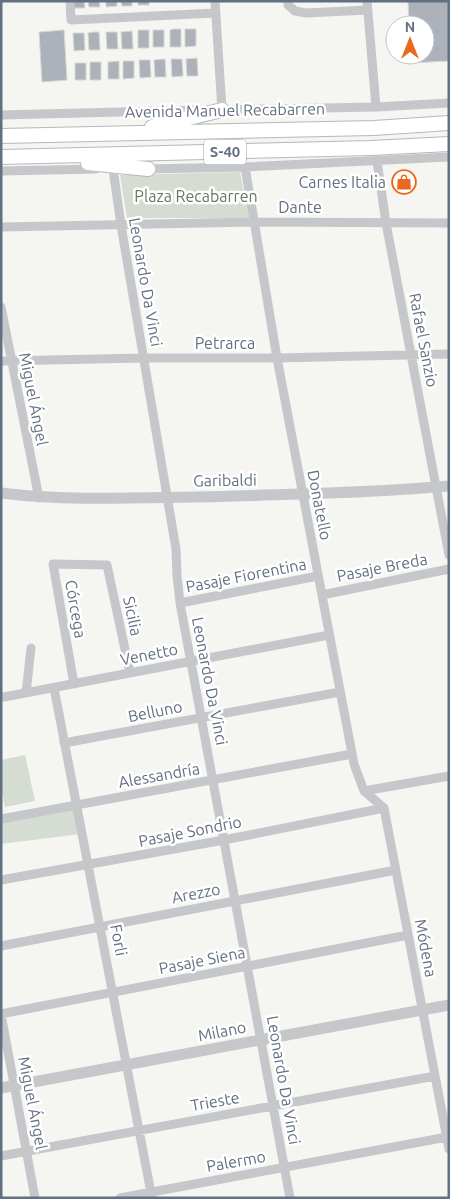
<svg xmlns="http://www.w3.org/2000/svg" width="450" height="1199" font-family="Ubuntu,sans-serif">
  <style>
    .green { fill: #d5dcd2 }
    .building { fill: #adb2ba; stroke: #d6d6d4 }
    .lines { fill: none; stroke-linecap: round; stroke-linejoin: round }
    .primary-casing { stroke: #b5b8bd; stroke-width: 16 }
    .minor { stroke: #c5c7cb; stroke-width: 9 }
    .tertiary { stroke: #c5c7cb; stroke-width: 11 }
    .primary { stroke: #fff; stroke-width: 14 }
    .labels { text-anchor: middle; stroke-width: 5; stroke-linejoin: round; paint-order: stroke }
    .shield { fill: #fff; stroke: #929ba8; stroke-width: 1 }
    .shield-label { font-size: 15px; font-weight: bold; fill: #637083 }
    .street-label { font-size: 16px; fill: #637083; stroke: #fff }
    .poi-label { font-size: 16px; fill: #637083; stroke: #fff; text-anchor: end }
    .park-label { font-size: 16px; fill: #647a62; stroke: #fff }
  </style>
  <rect width="100%" height="100%" fill="#f5f5f1"/>
  <!-- green -->
  <path class="green" d="M 240,172 L 249,218 L 127,218 L 120,175 Z
    M 25,755 L 35,801 L 5,807 L 1,787 L 1,760 Z
    M 75,808 L 80,834 L 1,844 L 1,822 Z"/>
  <!-- building -->
  <path class="building" d="M 73,1 L 84,1 L 85,8 L 73,8 Z
    M 88,1 L 99,1 L 100,7 L 89,7 Z
    M 106,1 L 117,1 L 117,6 L 106,7 Z
    M 121,1 L 132,1 L 132,6 L 122,6 Z
    M 138,1 L 149,1 L 149,5 L 138,5 Z
    M 408,1 L 449,1 L 449,61 L 410,63 L 410,55 L 425,55 L 425,25 L 409,25 Z
    M 173,29 L 181,29 L 181,47 L 170,47 L 170,30 Z
    M 185,29 L 196,29 L 196,46 L 185,47 Z
    M 64,30 L 67,80 L 42,82 L 39,32 Z
    M 138,30 L 149,30 L 149,48 L 138,48 Z
    M 153,30 L 164,30 L 164,47 L 153,47 Z
    M 132,31 L 133,49 L 122,49 L 121,32 Z
    M 94,32 L 99,32 L 100,50 L 89,50 L 88,33 Z
    M 106,32 L 117,32 L 118,49 L 107,49 Z
    M 73,33 L 84,33 L 85,50 L 74,51 Z
    M 197,58 L 198,76 L 187,76 L 186,59 Z
    M 165,59 L 166,77 L 155,77 L 154,60 Z
    M 171,59 L 182,59 L 183,76 L 172,77 Z
    M 139,60 L 150,60 L 151,77 L 140,78 Z
    M 119,61 L 119,79 L 108,79 L 108,62 Z
    M 123,61 L 134,61 L 134,78 L 123,79 Z
    M 90,62 L 101,62 L 101,80 L 90,80 Z
    M 75,63 L 86,63 L 86,80 L 75,80 Z"/>
  <g class="lines">
    <!-- primary casing -->
    <g class="primary-casing">
      <path id="primary" d="M 152,127 L 222,110
        M 1,136 L 374,128 L 449,123
        M 1,157 L 371,148 L 449,144
        M 88,163 L 148,169"/>
    </g>
    <!-- minor -->
    <path class="minor" d="M 70,1 L 71,20 L 216,13
      M 215,1 L 222,110
      M 288,1 L 288,5 L 295,11 L 306,13 L 368,10
      M 367,1 L 376,107
      M 217,110 L 376,107 L 449,103
      M 1,115 L 201,110
      M 377,161 L 386,223 L 449,555
      M 245,167 L 277,358 L 354,764 L 364,791 L 384,808 L 449,1149
      M 113,169 L 121,225 L 176,549 L 177,576 L 180,603 L 290,1198
      M 144,169 L 245,167 L 449,157
      M 1,171 L 96,169
      M 1,227 L 254,222 L 449,223
      M 1,307 L 39,498
      M 1,361 L 144,358 L 277,358 L 449,354
      M 322,595 L 449,569
      M 180,603 L 318,576
      M 74,684 L 53,564 L 107,565 L 130,673
      M 54,688 L 152,1198
      M 26,693 L 31,648
      M 4,697 L 329,635
      M 64,743 L 340,692
      M 364,791 L 449,776
      M 1,819 L 352,754
      M 1,880 L 224,840 L 384,808
      M 1,946 L 396,870
      M 1,1014 L 408,935
      M 1,1014 L 35,1198
      M 1,1156 L 435,1076
      M 120,1198 L 447,1137"/>
    <!-- tertiary -->
    <path class="tertiary" d="M 1,493 C 65,501 130,498 195,497 C 279,495 364,493 449,486
      M 1,1088 L 449,1005"/>
    <!-- primary -->
    <use href="#primary" class="primary"/>
  </g>
  <!-- icons -->
  <defs>
    <g id="shop-ring" transform="scale(1.25)"><circle r="9.5" fill="#fff" stroke="#e76a20" stroke-width="1.5"/><path d="M-5-2.5h2.3a2.7 3.5 0 0 1 5.4 0H5L5.5 6h-11ZM-1.5-2.5h3a1.5 2.3 0 0 0-3 0Z" fill="#e76a20"/></g>
  </defs>
  <g fill-rule="evenodd">
    <use href="#shop-ring" x="404" y="182"/>
  </g>
  <g class="labels">
    <!-- shield labels -->
    <rect class="shield" x="204" y="139.5" width="42" height="25" rx="4"/>
    <g class="shield-label">
      <text x="225" y="157">S-40</text>
    </g>
    <!-- street labels -->
    <g class="street-label">
      <text transform="translate(225 110) rotate(-1)" y="6">Avenida Manuel Recabarren</text>
      <text x="300" y="213">Dante</text>
      <text transform="translate(146 282) rotate(80)" y="6">Leonardo Da Vinci</text>
      <text transform="translate(424 340) rotate(79)" y="6">Rafael Sanzio</text>
      <text x="225" y="349">Petrarca</text>
      <text transform="translate(34 399) rotate(79)" y="6">Miguel Ángel</text>
      <text transform="translate(225 480) rotate(-1)" y="6">Garibaldi</text>
      <text transform="translate(320 505) rotate(79)" y="6">Donatello</text>
      <text transform="translate(382 567) rotate(-11)" y="6">Pasaje Breda</text>
      <text transform="translate(246 575) rotate(-11)" y="6">Pasaje Fiorentina</text>
      <text transform="translate(76 609) rotate(80)" y="6">Córcega</text>
      <text transform="translate(133 616) rotate(78)" y="6">Sicilia</text>
      <text transform="translate(149 654) rotate(-11)" y="6">Venetto</text>
      <text transform="translate(210 681) rotate(79)" y="6">Leonardo Da Vinci</text>
      <text transform="translate(155 711) rotate(-11)" y="6">Belluno</text>
      <text transform="translate(159 775) rotate(-10)" y="6">Alessandría</text>
      <text transform="translate(190 831) rotate(-11)" y="6">Pasaje Sondrio</text>
      <text transform="translate(196 893) rotate(-11)" y="6">Arezzo</text>
      <text transform="translate(119 940) rotate(79)" y="6">Forli</text>
      <text transform="translate(426 948) rotate(79)" y="6">Módena</text>
      <text transform="translate(202 960) rotate(-11)" y="6">Pasaje Siena</text>
      <text transform="translate(222 1031) rotate(-11)" y="6">Milano</text>
      <text transform="translate(284 1080) rotate(80)" y="6">Leonardo Da Vinci</text>
      <text transform="translate(215 1101) rotate(-10)" y="6">Trieste</text>
      <text transform="translate(33 1103) rotate(79)" y="6">Miguel Ángel</text>
      <text transform="translate(236 1161) rotate(-10)" y="6">Palermo</text>
    </g>
    <!-- poi labels -->
    <g class="poi-label">
      <text x="386" y="188">Carnes Italia</text>
    </g>
    <!-- park labels -->
    <g class="park-label">
      <text x="196" y="202">Plaza Recabarren</text>
    </g>
  </g>
  <!-- border -->
  <rect width="450" height="1199" fill="none" stroke="#637083" stroke-width="5"/>
  <!-- north arrow -->
  <g transform="translate(410 40)"><circle r="24" fill="#ffffff" stroke="#c1c6cd"/>
  <path d="M0-4L9 19L0 12L-9 19Z" fill="#e76a20"/>
  <text y="-8" font-size="14" font-weight="bold" text-anchor="middle" fill="#637083">N</text>
  </g>
</svg>
